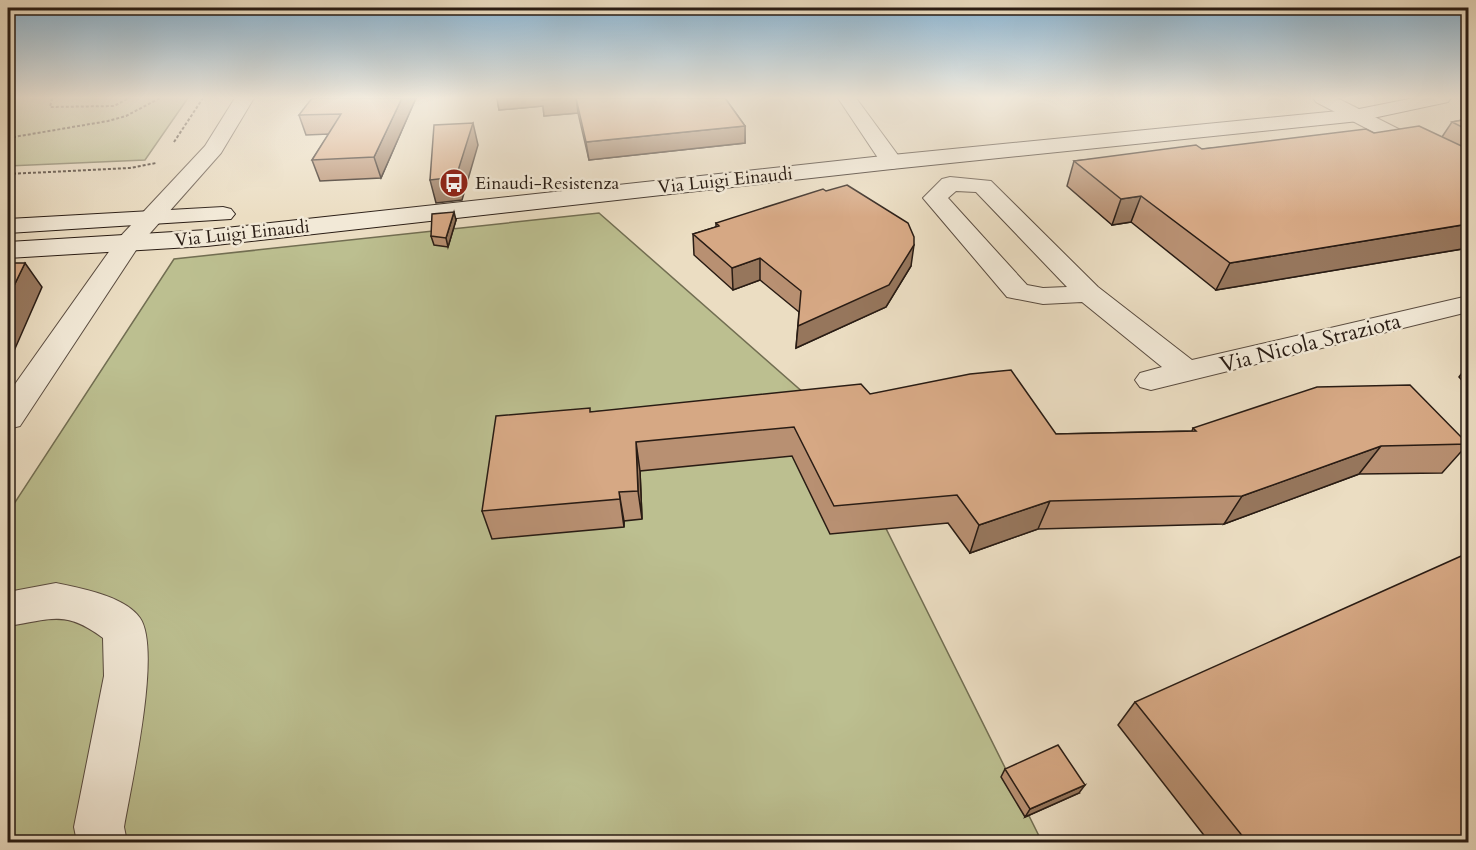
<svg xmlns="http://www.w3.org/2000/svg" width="1476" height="850" font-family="Cardo,serif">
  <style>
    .green { fill: #bcbf90; stroke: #726e52; stroke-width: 1.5 }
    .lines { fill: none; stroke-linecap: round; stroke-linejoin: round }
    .minor-casing { stroke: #5a4c40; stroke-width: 2 }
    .tertiary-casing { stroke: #5a4c40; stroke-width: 2 }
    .secondary-casing { stroke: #291c14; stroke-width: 2 }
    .path { stroke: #291c14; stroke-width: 2; stroke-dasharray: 3 2; stroke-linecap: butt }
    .minor { fill: #f2e9d7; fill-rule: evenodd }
    .tertiary { fill: #f2e9d7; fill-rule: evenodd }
    .secondary { fill: #f2e9d7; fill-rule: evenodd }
    .wall { fill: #b89072; stroke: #291c14; stroke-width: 1.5 }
    .shaded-wall { fill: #96765c; stroke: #291c14; stroke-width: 1.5 }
    .building { fill: #d6a884; stroke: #291c14; stroke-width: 1.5 }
    .labels { text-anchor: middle; stroke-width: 5; stroke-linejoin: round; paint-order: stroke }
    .far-street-label { font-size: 18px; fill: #291c14; stroke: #f2e9d7 }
    .far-poi-label { font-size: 18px; fill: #291c14; stroke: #f2e9d7; text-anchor: start }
    .street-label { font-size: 22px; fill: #291c14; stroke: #f2e9d7 }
  </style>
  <rect width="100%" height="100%" fill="#ebddc2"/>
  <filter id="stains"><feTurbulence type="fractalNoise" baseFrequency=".00333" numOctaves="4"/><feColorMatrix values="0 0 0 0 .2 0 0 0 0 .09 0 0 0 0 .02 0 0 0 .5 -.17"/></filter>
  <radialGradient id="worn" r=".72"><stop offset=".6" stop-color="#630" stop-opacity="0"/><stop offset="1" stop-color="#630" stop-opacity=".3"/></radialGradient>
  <!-- green -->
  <path class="green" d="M 8,98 L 188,98 L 145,160 L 8,166 Z
    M 599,213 L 830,416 L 1042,842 L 8,842 L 8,513 L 174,259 Z"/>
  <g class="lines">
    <!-- minor casing -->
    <g class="minor-casing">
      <path id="minor" d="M 838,98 L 856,98 L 903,162 L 900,167 L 892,169 L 884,167 Z
        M 950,177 L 991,181 L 1098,287 L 1192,360 L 1468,296 L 1468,312 L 1151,390 L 1140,387 L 1135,380 L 1140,373 L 1162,367 L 1082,302 L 1043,304 L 1007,297 L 923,198 L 942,179 ZM 956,191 L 976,192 L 1067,287 L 1043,288 L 1027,285 L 948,198 Z
        M 127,236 L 136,239 L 140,244 L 20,426 L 8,429 L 8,394 L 118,239 Z
        M 56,583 C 80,588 125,596 140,618 C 162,650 131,785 124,827 L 127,842 L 77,842 L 74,827 L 104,676 L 103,638 C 64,609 51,620 8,626 L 8,592 Z"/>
    </g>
    <!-- tertiary casing -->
    <g class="tertiary-casing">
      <path id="tertiary" d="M 235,98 L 254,98 L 221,153 L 136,249 L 127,252 L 118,249 L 114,244 L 118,239 L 205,146 Z
        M 1313,98 L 1337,98 L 1468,164 L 1468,179 L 1460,177 L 1316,102 Z"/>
    </g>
    <!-- secondary casing -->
    <g class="secondary-casing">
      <path id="secondary" d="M 1414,98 L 1451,98 L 1448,102 L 1359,121 L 892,169 L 207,246 L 8,258 L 8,242 L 207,230 L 892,155 L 1359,109 Z
        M 223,207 L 231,209 L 235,214 L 231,219 L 8,233 L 8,219 Z"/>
    </g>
    <!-- path -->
    <path class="path" d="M 52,98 L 50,107 L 114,106 L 129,98
      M 8,138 L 108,121 L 126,116 L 160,98
      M 174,142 L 203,98
      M 8,174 L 130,168 L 156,163"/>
    <!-- minor -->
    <use href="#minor" class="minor"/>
    <!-- tertiary -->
    <use href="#tertiary" class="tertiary"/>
    <!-- secondary -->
    <use href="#secondary" class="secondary"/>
  </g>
  <!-- wall -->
  <path class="wall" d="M 416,98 L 381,178 L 320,181 L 312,160 L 329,134 L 306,135 L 299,115 Z
    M 497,98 L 725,98 L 745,126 L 745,143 L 589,160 L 578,113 L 544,116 L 543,106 L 499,110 Z
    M 1468,119 L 1468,248 L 1216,290 L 1131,222 L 1112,225 L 1067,186 L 1074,161 L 1374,133 L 1442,137 L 1452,122 Z
    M 456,220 L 448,247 L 434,245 L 431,236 Z
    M 716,223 L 911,266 L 886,307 L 796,348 L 799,312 L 760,280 L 733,290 L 694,255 L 693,234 L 716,227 Z
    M 1468,365 L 1468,387 L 1459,377 Z
    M 870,394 L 1056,434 L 1192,431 L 1193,428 L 1468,444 L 1442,473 L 1359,474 L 1224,524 L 1038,529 L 970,553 L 948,523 L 830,534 L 792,456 L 640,471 L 642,519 L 624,521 L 624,527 L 492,539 L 482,511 L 591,412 Z
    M 1135,702 L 1468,843 L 1210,843 L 1118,725 Z
    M 1005,769 L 1079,793 L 1025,817 L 1001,777 Z"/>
  <!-- shaded-wall -->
  <path class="shaded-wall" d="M 402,98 L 416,98 L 381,178 L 374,157 Z
    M 497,98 L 576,98 L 578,113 L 544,116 L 543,106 L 499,110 Z
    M 473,123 L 478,145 L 462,200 L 436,203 L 430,180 Z
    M 745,126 L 745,143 L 589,160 L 586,142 Z
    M 1141,196 L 1131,222 L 1112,225 L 1121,199 Z
    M 454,212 L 456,220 L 448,247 L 446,238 Z
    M 1468,224 L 1468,248 L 1216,290 L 1230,263 Z
    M 914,245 L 911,266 L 886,307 L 796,348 L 798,326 Z
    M 760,258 L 760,280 L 733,290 L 732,268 Z
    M 25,263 L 42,287 L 10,360 L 8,357 L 8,298 Z
    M 636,442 L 640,471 L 642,519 L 638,491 Z
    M 1381,446 L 1359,474 L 1224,524 L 1242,496 Z
    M 619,492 L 624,521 L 624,527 Z
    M 1050,501 L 1038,529 L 970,553 L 979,525 Z
    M 1085,785 L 1079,793 L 1025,817 L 1030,809 Z"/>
  <!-- building -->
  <path class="building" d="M 312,98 L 402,98 L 374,157 L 312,160 L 341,114 L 299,115 Z
    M 541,98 L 562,98 L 542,100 Z
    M 576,98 L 725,98 L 745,126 L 586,142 Z
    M 1468,119 L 1468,130 L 1452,122 Z
    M 473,123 L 456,177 L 430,180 L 434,125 Z
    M 1419,126 L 1468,149 L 1468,224 L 1230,263 L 1141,196 L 1121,199 L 1074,161 L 1196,145 L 1202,149 L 1366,129 L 1374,133 Z
    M 847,185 L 908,223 L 914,237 L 914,245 L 889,285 L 798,326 L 801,291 L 760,258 L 732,268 L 693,234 L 719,226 L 716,223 L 823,189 L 826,191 Z
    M 454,212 L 446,238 L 431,236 L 432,214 Z
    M 8,263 L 25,263 L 8,298 Z
    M 1011,370 L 1056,434 L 1196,431 L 1193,428 L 1317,387 L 1410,385 L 1468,444 L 1381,446 L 1242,496 L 1050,501 L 979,525 L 957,495 L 834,506 L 794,427 L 636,442 L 638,491 L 619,492 L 620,499 L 482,511 L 496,416 L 590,408 L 590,412 L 861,384 L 870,394 L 970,374 Z
    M 1468,553 L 1468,843 L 1248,843 L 1135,702 Z
    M 1058,745 L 1085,785 L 1030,809 L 1005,769 Z"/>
  <!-- sky -->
  <linearGradient id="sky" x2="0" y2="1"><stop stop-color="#89b6d6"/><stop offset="0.45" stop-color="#f6f0e4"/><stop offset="1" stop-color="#f6f0e4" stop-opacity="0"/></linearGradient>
  <rect width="1476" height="217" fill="url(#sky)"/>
  <!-- icons -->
  <defs>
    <g id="bus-disc" transform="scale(1.5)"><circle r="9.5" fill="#8f2418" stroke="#f2e9d7"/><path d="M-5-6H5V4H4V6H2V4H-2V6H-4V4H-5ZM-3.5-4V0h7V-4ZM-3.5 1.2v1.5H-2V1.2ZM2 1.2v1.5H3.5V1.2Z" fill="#fff"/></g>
  </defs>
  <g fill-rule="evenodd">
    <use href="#bus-disc" x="454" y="183"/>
  </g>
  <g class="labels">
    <!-- far-street labels -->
    <g class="far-street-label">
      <text transform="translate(725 180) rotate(-6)" y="6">Via Luigi Einaudi</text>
      <text transform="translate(242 233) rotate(-6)" y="6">Via Luigi Einaudi</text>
    </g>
    <!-- far-poi labels -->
    <g class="far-poi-label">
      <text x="475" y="189">Einaudi-Resistenza</text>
    </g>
    <!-- street labels -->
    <g class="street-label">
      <text transform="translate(1310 342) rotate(-14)" y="8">Via Nicola Straziota</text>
    </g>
  </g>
  <!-- margin -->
  <rect width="1476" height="850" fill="none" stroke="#ebddc2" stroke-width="30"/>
  <rect x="9" y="9" width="1458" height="832" fill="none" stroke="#291c14" stroke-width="3"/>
  <rect x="15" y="15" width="1446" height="820" fill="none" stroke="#291c14" stroke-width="1.5"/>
  <rect width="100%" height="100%" filter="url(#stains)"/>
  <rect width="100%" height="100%" fill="url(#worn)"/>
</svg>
